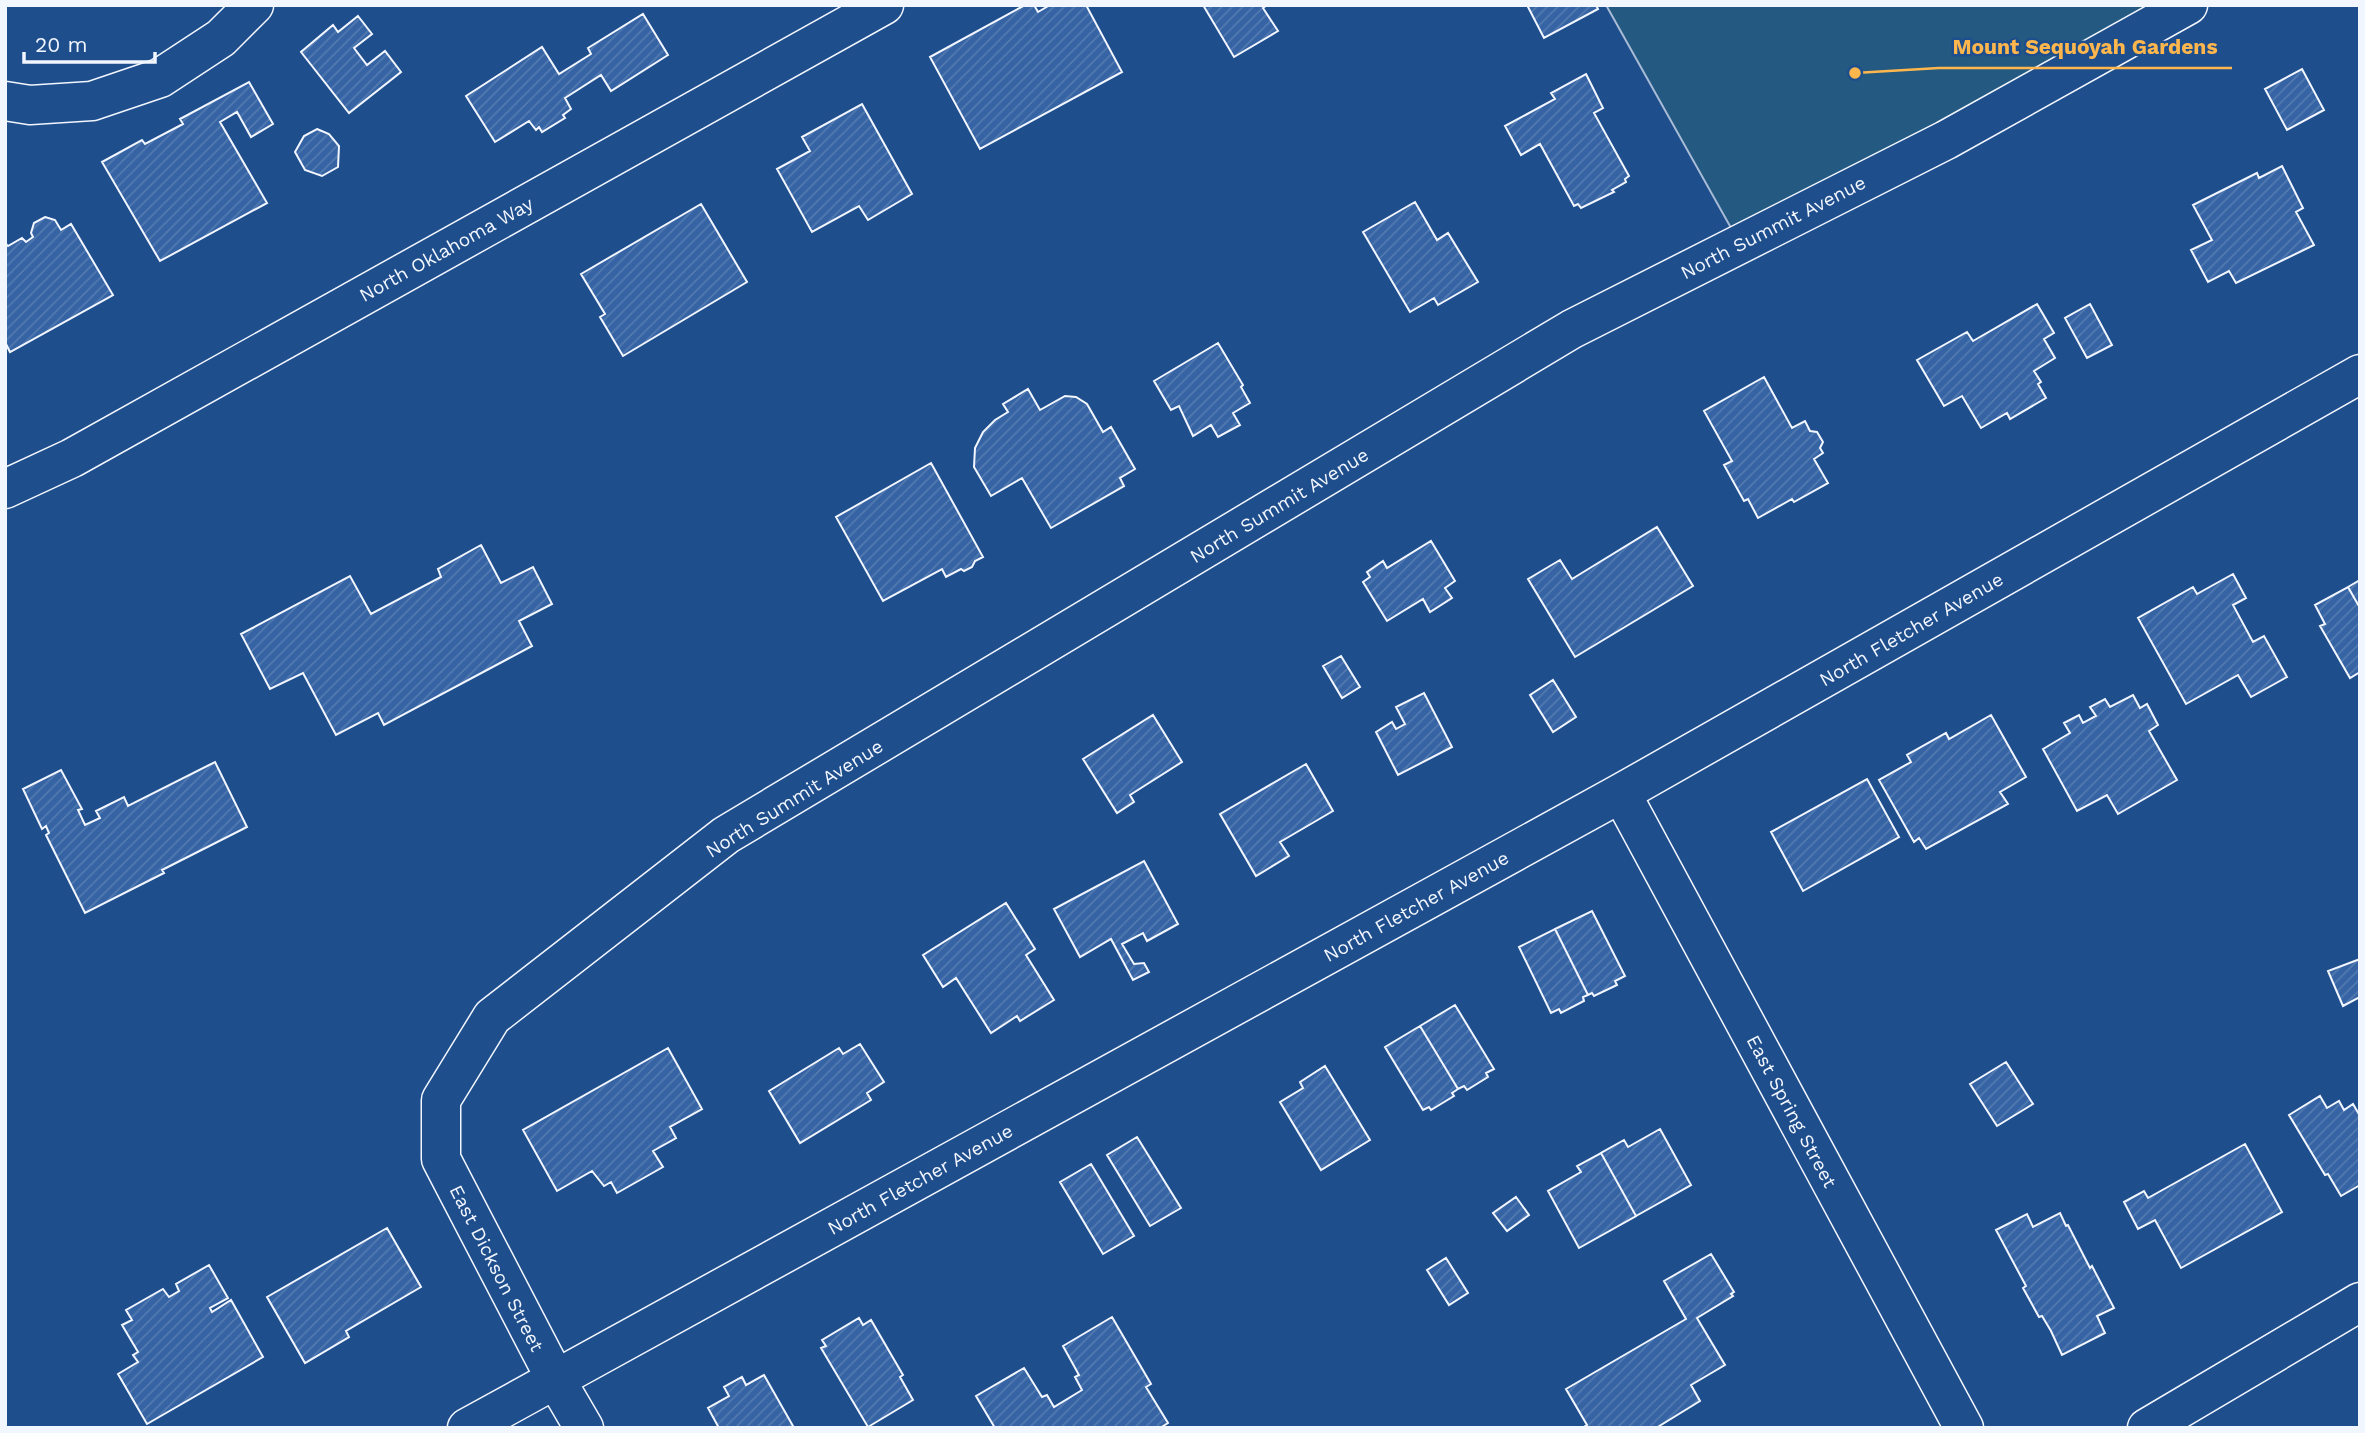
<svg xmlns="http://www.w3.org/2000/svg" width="2365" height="1433" font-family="'Work Sans',sans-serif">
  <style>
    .green { fill: #245a82; stroke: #a8bbd7; stroke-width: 2 }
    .building { fill: url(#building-hatch); stroke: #f2f6ff; stroke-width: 2 }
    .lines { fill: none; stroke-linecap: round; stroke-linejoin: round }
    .minor-casing { stroke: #f2f6ff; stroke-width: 41 }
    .minor { stroke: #1f4e8c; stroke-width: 38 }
    .labels { text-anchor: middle; stroke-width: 5; stroke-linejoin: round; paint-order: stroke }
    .street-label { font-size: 19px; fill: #f2f6ff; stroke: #1f4e8c }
    .leader { fill: none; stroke: #ffb74d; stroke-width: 2.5 }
    .callout-dot { fill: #ffb74d; stroke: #1f4e8c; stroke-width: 2.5 }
    .callout-label { font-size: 21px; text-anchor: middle; font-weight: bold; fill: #ffb74d; stroke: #1f4e8c; stroke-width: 5; stroke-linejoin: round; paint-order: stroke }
  </style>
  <defs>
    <pattern id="building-hatch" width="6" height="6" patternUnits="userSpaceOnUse" patternTransform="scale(1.75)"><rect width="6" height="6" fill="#3563a3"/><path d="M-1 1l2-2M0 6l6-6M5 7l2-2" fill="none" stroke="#537ab1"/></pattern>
  </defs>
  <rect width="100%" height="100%" fill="#1f4e8c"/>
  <!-- green -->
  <path class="green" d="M 1606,5 L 2188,5 L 1740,244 Z"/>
  <!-- building -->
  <path class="building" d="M 1025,5 L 1034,5 L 1038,12 L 1050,5 L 1086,5 L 1122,72 L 980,149 L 930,57 Z
    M 1203,5 L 1267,5 L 1263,8 L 1278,31 L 1234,57 Z
    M 1527,5 L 1596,5 L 1598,9 L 1544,38 Z
    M 643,14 L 668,55 L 611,91 L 601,75 L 565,98 L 571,109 L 563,115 L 565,118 L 542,132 L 539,127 L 536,130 L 529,121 L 495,142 L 466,96 L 542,47 L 559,74 L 591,54 L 588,48 Z
    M 358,16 L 372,34 L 354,48 L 367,65 L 385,51 L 401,72 L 349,113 L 301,52 L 333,25 L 338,32 Z
    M 2302,69 L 2324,110 L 2287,130 L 2265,89 Z
    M 1586,74 L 1603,108 L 1594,113 L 1629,176 L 1625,179 L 1626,182 L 1612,190 L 1614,192 L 1581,208 L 1578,204 L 1574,206 L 1540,144 L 1521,155 L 1505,126 L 1555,99 L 1551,93 Z
    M 249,82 L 273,124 L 251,137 L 237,112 L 220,122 L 267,203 L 160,261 L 102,162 L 142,140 L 145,144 L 183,124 L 180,119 Z
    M 862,104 L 912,194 L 868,220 L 859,206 L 812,232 L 777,169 L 810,151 L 802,137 Z
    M 317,129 L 329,134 L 339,146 L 338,167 L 322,176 L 305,170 L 295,152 L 304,136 Z
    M 2282,166 L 2303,208 L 2296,212 L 2314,245 L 2236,283 L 2229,271 L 2208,282 L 2191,250 L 2212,240 L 2193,205 L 2257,173 L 2259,178 Z
    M 1415,202 L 1437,240 L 1448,233 L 1478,282 L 1438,305 L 1434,298 L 1410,312 L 1363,232 Z
    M 701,204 L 747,282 L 623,356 L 600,317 L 605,314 L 581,274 Z
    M 45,217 L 55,220 L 61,230 L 71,224 L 113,295 L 10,352 L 5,342 L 5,243 L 8,246 L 22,238 L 26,242 L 33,237 L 31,233 L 34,223 Z
    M 2037,304 L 2054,333 L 2044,339 L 2055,358 L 2034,371 L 2041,382 L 2038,384 L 2046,398 L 2010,419 L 2007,413 L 1981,428 L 1962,396 L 1944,406 L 1917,360 L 1967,332 L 1973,341 Z
    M 2090,304 L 2112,345 L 2087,358 L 2065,318 Z
    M 1218,343 L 1243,385 L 1241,387 L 1250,403 L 1233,413 L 1240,425 L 1218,437 L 1211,425 L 1193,436 L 1179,406 L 1171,410 L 1154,381 Z
    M 1764,377 L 1792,428 L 1805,421 L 1810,431 L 1817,432 L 1823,442 L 1820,448 L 1823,453 L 1814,459 L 1828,483 L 1794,502 L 1792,499 L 1758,518 L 1748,499 L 1744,501 L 1724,465 L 1732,461 L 1704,411 Z
    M 1028,389 L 1040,410 L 1065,396 L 1076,397 L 1087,404 L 1103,432 L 1111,427 L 1135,469 L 1120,478 L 1124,486 L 1051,528 L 1022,478 L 991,496 L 974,467 L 975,448 L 983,432 L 995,420 L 1008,412 L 1003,404 Z
    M 931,463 L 983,557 L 975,561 L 972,567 L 964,571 L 961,569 L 946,577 L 942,569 L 883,601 L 836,517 Z
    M 1657,527 L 1693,586 L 1575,657 L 1528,579 L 1560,560 L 1572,579 Z
    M 1431,541 L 1455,581 L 1445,588 L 1452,598 L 1430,612 L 1423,599 L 1387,621 L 1363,582 L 1370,577 L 1367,572 L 1383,561 L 1387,568 Z
    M 481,545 L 501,583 L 533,567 L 552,604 L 519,621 L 532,646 L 384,725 L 378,713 L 336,735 L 303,673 L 270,689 L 241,634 L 350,576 L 371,614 L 441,577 L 438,569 Z
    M 2233,574 L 2246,598 L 2233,605 L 2253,642 L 2264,636 L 2287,677 L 2251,697 L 2238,675 L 2186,704 L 2138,618 L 2193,587 L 2197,594 Z
    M 2360,580 L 2360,608 L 2348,587 Z
    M 2348,587 L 2360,608 L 2360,672 L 2350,678 L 2320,626 L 2325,624 L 2315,605 Z
    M 1341,656 L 1360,687 L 1342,698 L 1323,666 Z
    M 1553,680 L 1576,717 L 1553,732 L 1530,695 Z
    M 1424,693 L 1452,747 L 1398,775 L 1376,732 L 1392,722 L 1396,729 L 1405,724 L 1396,707 Z
    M 2133,695 L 2140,708 L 2147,704 L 2158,725 L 2149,731 L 2177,780 L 2118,814 L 2107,795 L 2077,811 L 2043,749 L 2070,733 L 2064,723 L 2079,715 L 2083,723 L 2096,716 L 2090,707 L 2105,699 L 2110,707 Z
    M 1153,715 L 1182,762 L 1130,795 L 1134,802 L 1117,813 L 1083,759 Z
    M 1991,715 L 2026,777 L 2000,792 L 2008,804 L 1926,849 L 1919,838 L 1914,842 L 1879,780 L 1911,762 L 1907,755 L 1946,733 L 1949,739 Z
    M 215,762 L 247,827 L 162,870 L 164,873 L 85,913 L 46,835 L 49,833 L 46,826 L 42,829 L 23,789 L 61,770 L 82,809 L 78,810 L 85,825 L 100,818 L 96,811 L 124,797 L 128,806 Z
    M 1306,764 L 1333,811 L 1280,842 L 1289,856 L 1256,876 L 1220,814 Z
    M 1867,779 L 1899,837 L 1803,891 L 1771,832 Z
    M 1144,861 L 1178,924 L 1147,941 L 1143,933 L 1122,944 L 1134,964 L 1144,963 L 1149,972 L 1133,980 L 1111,939 L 1080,957 L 1054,909 Z
    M 1006,903 L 1035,949 L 1026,955 L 1054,1000 L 1020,1021 L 1017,1016 L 991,1033 L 956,978 L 943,987 L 923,955 Z
    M 1592,911 L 1625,976 L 1615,981 L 1617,985 L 1594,996 L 1592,993 L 1588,995 L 1555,929 Z
    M 1555,929 L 1588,995 L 1583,997 L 1584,1001 L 1561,1013 L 1559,1009 L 1551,1013 L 1519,947 Z
    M 2360,959 L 2360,997 L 2343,1006 L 2328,971 Z
    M 1455,1005 L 1494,1069 L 1486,1073 L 1488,1077 L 1467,1090 L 1464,1086 L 1458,1089 L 1420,1026 Z
    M 1420,1026 L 1458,1089 L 1452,1093 L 1454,1096 L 1431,1110 L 1429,1107 L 1423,1110 L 1385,1047 Z
    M 860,1044 L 884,1082 L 867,1093 L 871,1100 L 800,1143 L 769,1091 L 839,1048 L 843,1054 Z
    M 668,1048 L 702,1109 L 670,1127 L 676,1138 L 653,1151 L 663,1167 L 617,1193 L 611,1182 L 604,1186 L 592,1171 L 557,1191 L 523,1130 Z
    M 2006,1062 L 2033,1104 L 1997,1126 L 1970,1084 Z
    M 1325,1066 L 1370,1140 L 1321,1170 L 1280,1102 L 1303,1088 L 1300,1082 Z
    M 2320,1096 L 2327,1108 L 2339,1101 L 2344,1110 L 2353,1104 L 2360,1116 L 2360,1185 L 2341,1196 L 2328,1174 L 2325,1175 L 2289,1115 Z
    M 1660,1129 L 1691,1185 L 1636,1216 L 1601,1153 L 1624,1140 L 1628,1147 Z
    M 1137,1137 L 1181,1208 L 1150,1226 L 1107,1155 Z
    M 2245,1144 L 2282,1212 L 2181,1268 L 2155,1220 L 2138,1229 L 2124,1202 L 2144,1191 L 2148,1198 Z
    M 1601,1153 L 1636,1216 L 1579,1248 L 1548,1191 L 1581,1172 L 1577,1166 Z
    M 1091,1164 L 1134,1236 L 1103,1254 L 1060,1182 Z
    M 1516,1197 L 1529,1215 L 1507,1231 L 1493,1213 Z
    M 2060,1213 L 2066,1226 L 2068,1225 L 2090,1268 L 2092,1266 L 2114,1308 L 2097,1316 L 2105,1333 L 2062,1355 L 2051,1331 L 2042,1316 L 2039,1317 L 2023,1288 L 2026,1286 L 1996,1230 L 2027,1214 L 2033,1227 Z
    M 387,1228 L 421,1287 L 346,1331 L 349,1337 L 305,1363 L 267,1297 Z
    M 1711,1254 L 1734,1292 L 1731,1294 L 1733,1296 L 1697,1318 L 1725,1365 L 1691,1385 L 1700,1401 L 1656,1428 L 1582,1428 L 1587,1425 L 1566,1389 L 1686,1319 L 1664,1281 Z
    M 1446,1258 L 1468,1293 L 1449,1305 L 1427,1270 Z
    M 209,1265 L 228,1298 L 210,1308 L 212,1312 L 231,1300 L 263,1357 L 147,1424 L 118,1374 L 138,1362 L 133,1355 L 138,1352 L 122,1325 L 132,1320 L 126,1310 L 163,1289 L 169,1297 L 179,1291 L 176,1284 Z
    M 1112,1317 L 1151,1384 L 1146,1387 L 1168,1423 L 1160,1428 L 995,1428 L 976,1396 L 1024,1368 L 1042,1397 L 1047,1395 L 1054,1407 L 1082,1390 L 1075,1377 L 1079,1375 L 1063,1346 Z
    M 859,1318 L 863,1325 L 871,1320 L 903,1375 L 900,1377 L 913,1400 L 868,1427 L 821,1348 L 826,1346 L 822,1340 Z
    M 764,1375 L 793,1426 L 792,1428 L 719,1428 L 708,1408 L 729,1396 L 724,1387 L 742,1377 L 746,1385 Z"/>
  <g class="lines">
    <!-- minor casing -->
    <g class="minor-casing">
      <path id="minor" d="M 5,101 L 30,105 L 92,101 L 160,78 L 221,38 L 254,5
        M 5,489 L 72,458 L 884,5
        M 1621,793 L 1964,1428
        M 467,1428 L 1621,793 L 2360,374
        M 584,1428 L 556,1380 L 441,1159 L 441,1100 L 492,1017 L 726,835 L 1572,329 L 1946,140 L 2188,5
        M 2147,1428 L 2360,1302"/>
    </g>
    <!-- minor -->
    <use href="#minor" class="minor"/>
  </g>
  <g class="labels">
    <!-- street labels -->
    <g class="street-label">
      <text transform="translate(1773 227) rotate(-27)" y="7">North Summit Avenue</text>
      <text transform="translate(446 249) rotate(-29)" y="7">North Oklahoma Way</text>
      <text transform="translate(1279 505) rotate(-31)" y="7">North Summit Avenue</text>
      <text transform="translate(1911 629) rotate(-30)" y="7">North Fletcher Avenue</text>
      <text transform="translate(794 798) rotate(-32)" y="7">North Summit Avenue</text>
      <text transform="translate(1416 906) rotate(-29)" y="7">North Fletcher Avenue</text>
      <text transform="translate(1792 1111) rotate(62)" y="7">East Spring Street</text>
      <text transform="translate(920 1179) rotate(-29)" y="7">North Fletcher Avenue</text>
      <text transform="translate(497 1268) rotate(63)" y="7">East Dickson Street</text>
    </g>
  </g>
  <!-- callouts -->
  <path class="leader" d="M1855 73L1939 68H2232"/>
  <circle class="callout-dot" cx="1855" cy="73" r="7"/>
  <g class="callout-label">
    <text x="2085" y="54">Mount Sequoyah Gardens</text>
  </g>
  <!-- border -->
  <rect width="2365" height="1433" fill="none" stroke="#f2f6ff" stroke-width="14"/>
  <!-- scale -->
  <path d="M24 52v10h131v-10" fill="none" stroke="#f2f6ff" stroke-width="3.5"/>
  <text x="35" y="52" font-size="21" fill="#f2f6ff" stroke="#1f4e8c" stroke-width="5" paint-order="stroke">20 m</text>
</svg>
